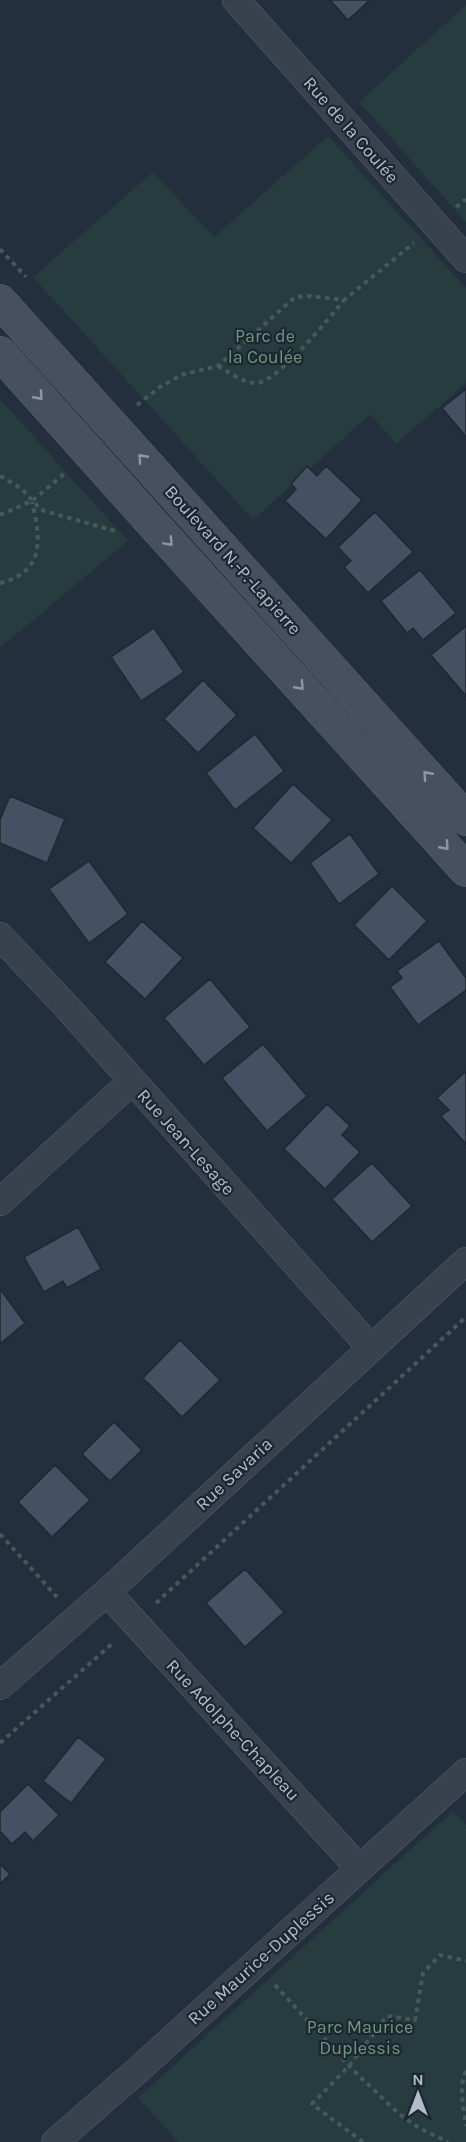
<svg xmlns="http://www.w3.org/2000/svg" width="466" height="2142" font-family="Karla,sans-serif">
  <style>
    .green { fill: #263c3f }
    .building { fill: #455162; stroke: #1f2835; stroke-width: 1.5 }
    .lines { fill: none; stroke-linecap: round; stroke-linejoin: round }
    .street-casing { stroke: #565f6c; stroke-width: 28 }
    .secondary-casing { stroke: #565f6c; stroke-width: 34 }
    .path { stroke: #44595c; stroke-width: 4; stroke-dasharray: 4.5 4.5; stroke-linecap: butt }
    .street { stroke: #38414e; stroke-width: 27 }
    .secondary { stroke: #465061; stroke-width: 33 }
    .oneway { stroke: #8e96a5 }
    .labels { text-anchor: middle; stroke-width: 4.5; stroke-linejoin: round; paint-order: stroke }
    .street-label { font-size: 18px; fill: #b4bcc9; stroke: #1d2633 }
    .park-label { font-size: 18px; fill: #6b9a76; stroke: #1d2633 }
  </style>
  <rect width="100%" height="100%" fill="#242f3e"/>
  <!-- green -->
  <path class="green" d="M 466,5 L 466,222 L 359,102 Z
    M 328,136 L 466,288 L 466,383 L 396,444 L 370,414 L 253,520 L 33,277 L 153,172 L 214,237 Z
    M 0,399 L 128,541 L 0,648 Z
    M 453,1811 L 466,1825 L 466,2142 L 178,2142 L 138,2098 Z"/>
  <!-- building -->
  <path class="building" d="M 330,0 L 370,0 L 348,20 Z
    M 466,389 L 466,437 L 442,408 Z
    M 307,466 L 317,476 L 326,466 L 362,500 L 326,539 L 285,501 L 296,489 L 291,484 Z
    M 375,512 L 413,552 L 368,593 L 344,567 L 351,561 L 338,547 Z
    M 420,570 L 456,613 L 423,640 L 413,628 L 407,633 L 381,601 Z
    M 466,626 L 466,696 L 431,655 Z
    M 154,628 L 184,672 L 141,701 L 111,657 Z
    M 203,680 L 237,715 L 198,753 L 164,719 Z
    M 255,734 L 284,771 L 235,810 L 206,773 Z
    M 293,784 L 332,820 L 291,863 L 253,828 Z
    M 10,796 L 65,819 L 47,863 L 0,843 L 0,820 Z
    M 350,834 L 379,874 L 339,904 L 310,863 Z
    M 89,861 L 128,914 L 89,943 L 49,889 Z
    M 392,886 L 427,921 L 389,960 L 354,925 Z
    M 142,921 L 183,958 L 145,999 L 105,962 Z
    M 439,941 L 466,978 L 466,990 L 418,1025 L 390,987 L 402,978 L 397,971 Z
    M 210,979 L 250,1027 L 204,1065 L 164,1018 Z
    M 263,1044 L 307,1096 L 267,1131 L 222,1078 Z
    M 465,1072 L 466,1074 L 466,1144 L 441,1116 L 449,1110 L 437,1098 Z
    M 327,1104 L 350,1126 L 342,1135 L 360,1152 L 325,1189 L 284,1149 Z
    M 372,1163 L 412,1206 L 372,1242 L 332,1199 Z
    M 78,1227 L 101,1269 L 67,1288 L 63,1281 L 44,1292 L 24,1257 Z
    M 0,1289 L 25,1323 L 0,1344 Z
    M 180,1340 L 220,1380 L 182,1417 L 143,1378 Z
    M 114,1422 L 142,1450 L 110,1481 L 82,1454 Z
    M 55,1465 L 90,1500 L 52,1537 L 18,1502 Z
    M 245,1569 L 284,1612 L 245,1647 L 206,1603 Z
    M 78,1737 L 106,1759 L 71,1803 L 43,1781 Z
    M 28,1784 L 59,1815 L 33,1841 L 25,1832 L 12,1844 L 0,1831 L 0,1812 Z
    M 0,1864 L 10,1874 L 0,1884 Z"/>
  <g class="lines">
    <!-- street casing -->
    <g class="street-casing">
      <path id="street" d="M 236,0 L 466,259
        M 0,936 L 66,1006 L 371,1348
        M 0,1202 L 132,1081
        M 107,1592 L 359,1868
        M 0,1686 L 107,1592 L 466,1261
        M 55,2142 L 138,2070 L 466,1772"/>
    </g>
    <!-- secondary casing -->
    <g class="secondary-casing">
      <path id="secondary" d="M 0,301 L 466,819
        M 0,353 L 153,524 L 466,870"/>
    </g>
    <!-- path -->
    <path class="path" d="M 456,207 L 466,199
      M 0,249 L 26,277
      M 218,366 C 229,372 243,383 256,383 C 277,383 330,317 344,300
      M 137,405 L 160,387 L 181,375 L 218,366 L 295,297 L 309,296 L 344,300 L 414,243
      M 0,476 L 22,489 L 41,510 L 115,531
      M 0,515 L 32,501 L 64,474
      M 0,583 C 45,572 41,539 32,502
      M 0,1534 L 57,1597
      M 156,1603 L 466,1317
      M 0,1743 L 113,1643
      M 275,1985 L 352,2069 L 398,2113 L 419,2128 L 448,2142
      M 466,2071 C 458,2087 464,2108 466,2126
      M 363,2142 L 312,2104 L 349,2066 L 387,2016 L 415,2020 L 423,1973 L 440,1955 L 466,1961"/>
    <!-- street -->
    <use href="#street" class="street"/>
    <!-- secondary -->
    <use href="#secondary" class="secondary"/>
  </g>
  <!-- one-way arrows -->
  <defs><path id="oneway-chevron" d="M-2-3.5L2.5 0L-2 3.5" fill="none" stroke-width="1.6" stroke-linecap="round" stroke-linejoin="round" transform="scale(1.5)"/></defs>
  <g class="oneway">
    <use href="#oneway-chevron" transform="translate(39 396) rotate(48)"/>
    <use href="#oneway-chevron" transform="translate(142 458) rotate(-132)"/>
    <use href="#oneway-chevron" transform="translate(169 542) rotate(47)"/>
    <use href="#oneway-chevron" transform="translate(300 686) rotate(48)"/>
    <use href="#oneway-chevron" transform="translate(427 775) rotate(-132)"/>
    <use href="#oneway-chevron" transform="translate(445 846) rotate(48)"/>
  </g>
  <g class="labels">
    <!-- street labels -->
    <g class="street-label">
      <text transform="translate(351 130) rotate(49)" y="6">Rue de la Coulée</text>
      <text transform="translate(233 560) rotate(48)" y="6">Boulevard N.-P.-Lapierre</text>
      <text transform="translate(186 1142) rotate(48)" y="6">Rue Jean-Lesage</text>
      <text transform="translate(234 1474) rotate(-43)" y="6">Rue Savaria</text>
      <text transform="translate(233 1730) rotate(47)" y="6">Rue Adolphe-Chapleau</text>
      <text transform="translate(261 1958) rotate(-42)" y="6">Rue Maurice-Duplessis</text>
    </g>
    <!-- park labels -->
    <g class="park-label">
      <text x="265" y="342">Parc de<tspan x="265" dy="21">la Coulée</tspan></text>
      <text x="360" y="2033">Parc Maurice<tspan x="360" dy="21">Duplessis</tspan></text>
    </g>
  </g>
  <!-- north arrow -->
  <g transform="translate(418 2094)" stroke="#1d2633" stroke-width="4.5" paint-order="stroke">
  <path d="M0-4.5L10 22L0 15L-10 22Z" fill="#b4bcc9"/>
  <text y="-9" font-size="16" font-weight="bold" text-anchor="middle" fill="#b4bcc9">N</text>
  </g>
</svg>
